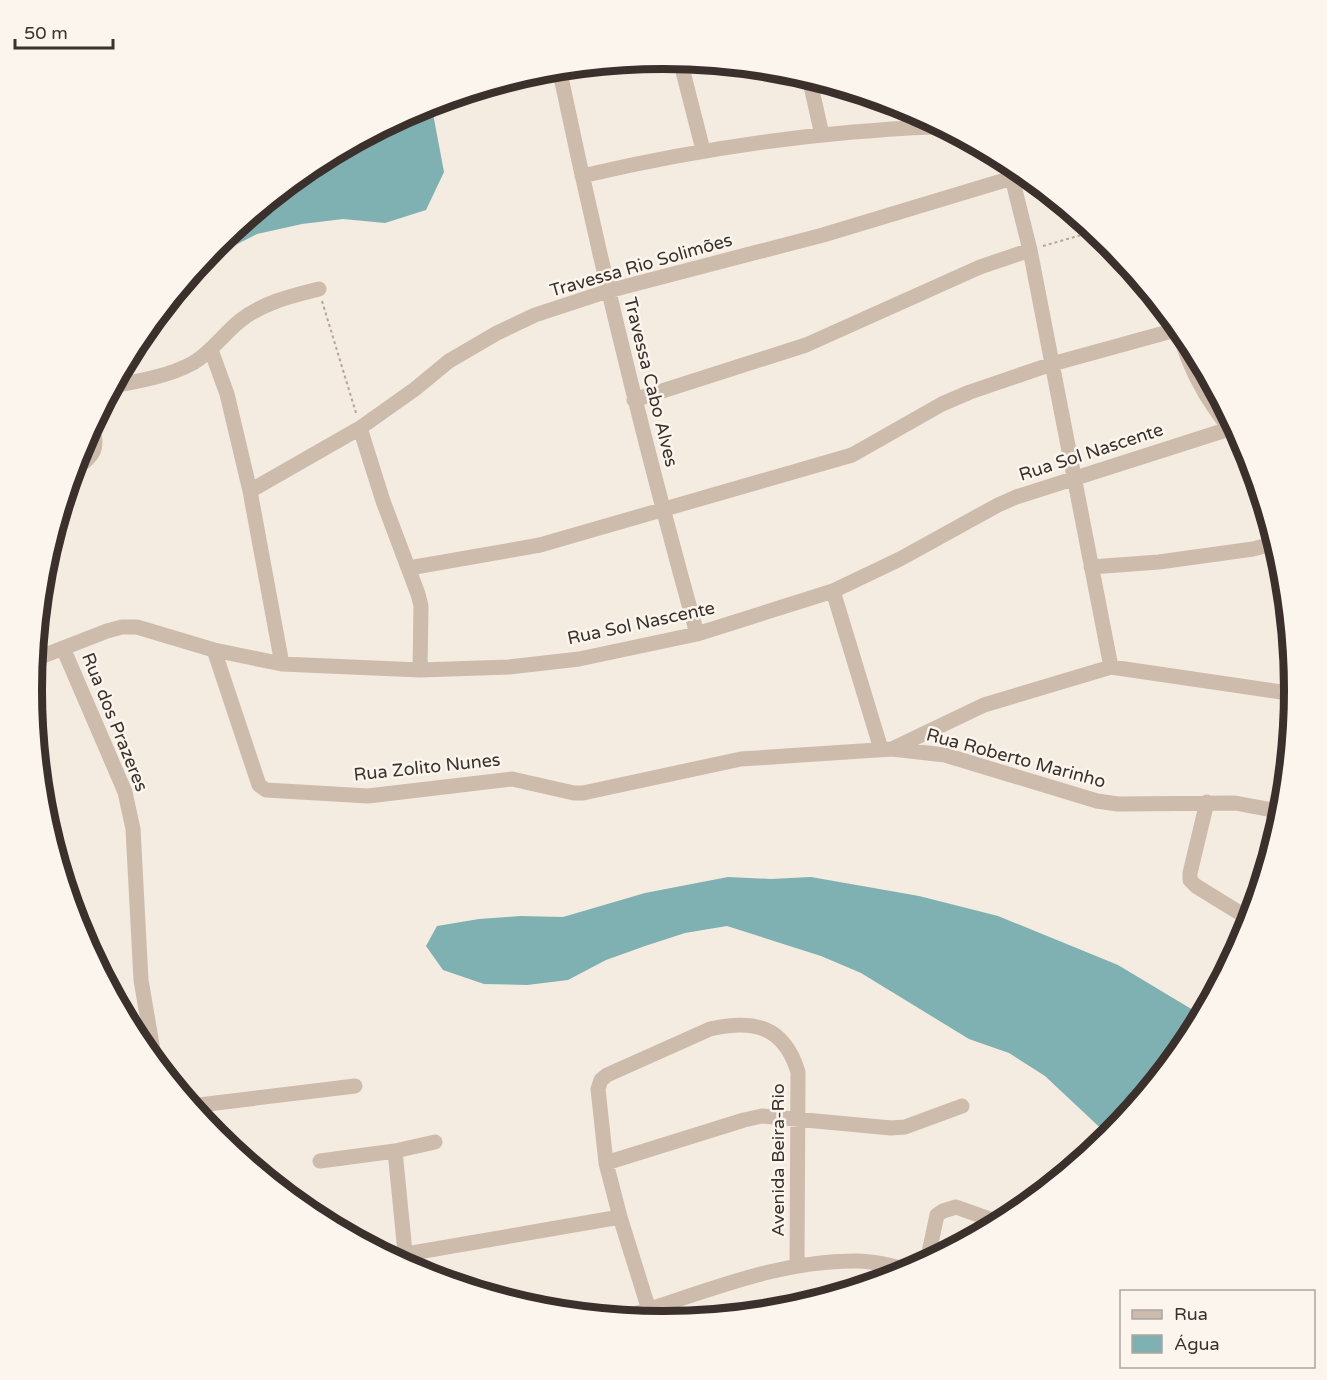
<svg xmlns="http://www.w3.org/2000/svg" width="1327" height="1380" font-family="'Varela Round',sans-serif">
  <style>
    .water { fill: #7fb0b2 }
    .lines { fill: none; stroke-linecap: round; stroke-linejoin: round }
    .path { stroke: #b9a596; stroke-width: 2; stroke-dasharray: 3 3; stroke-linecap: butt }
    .minor { stroke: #cdbbac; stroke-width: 15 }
    .labels { text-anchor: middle; stroke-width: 5; stroke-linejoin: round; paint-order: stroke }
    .street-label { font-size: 18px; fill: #3b302b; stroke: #fbf5ee }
    .rim { fill: none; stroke: #3b302b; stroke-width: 8 }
  </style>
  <rect width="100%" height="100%" fill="#f4ebe1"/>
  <!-- water -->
  <path class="water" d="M 431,103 L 444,172 L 426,210 L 385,223 L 343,219 L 302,224 L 257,234 L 218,254 L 190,285 L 165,319 L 148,326 L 217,243 L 313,164 L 422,106 Z
    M 728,877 L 771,879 L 811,877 L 919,896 L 998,916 L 1118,965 L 1203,1016 L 1189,1041 L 1110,1137 L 1045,1076 L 1009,1053 L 969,1039 L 861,973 L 821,956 L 727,926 L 685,933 L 645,946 L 606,960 L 568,980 L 527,985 L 484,984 L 443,970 L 426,946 L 437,926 L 479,919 L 520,916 L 563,917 L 645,893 Z"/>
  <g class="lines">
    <!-- path -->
    <path class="path" d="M 1043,246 L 1095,231
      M 322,301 L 356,413"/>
    <!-- minor -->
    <path class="minor" d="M 680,60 L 703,150
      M 559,68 C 599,259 645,447 697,634
      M 809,77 L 822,135
      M 1010,162 L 1012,178 L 1030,250 L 1111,667
      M 582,176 C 671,155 761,140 853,132 C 884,130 915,126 945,127
      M 1178,325 C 1189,377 1216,413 1249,453
      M 211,350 L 227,394 L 250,491 L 282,664
      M 113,386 C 140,381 169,376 193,363 C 212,352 224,333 241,320 C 264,302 292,296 319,289
      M 634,400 L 806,345 L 980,267 L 1030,250
      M 360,428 L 383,501 L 418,594 L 421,606 L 420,670
      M 73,470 C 94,455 99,452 92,426
      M 250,491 L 360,428 L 415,389 L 449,361 L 497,333 L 535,315 L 608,291 L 823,235 L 1012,178
      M 1091,567 L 1159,562 L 1253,549 L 1276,543
      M 409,568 L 540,545 L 852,455 L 942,404 L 970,392 L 1052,364 L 1179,329
      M 833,591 L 881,749
      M 63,648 L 125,792 L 133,829 L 141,980 L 155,1062
      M 214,650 L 259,785 L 266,790 L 368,796 L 512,779 L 574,793 L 583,793 L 741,759 L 892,749 L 945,755 L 1097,801 L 1118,804 L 1235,803 L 1283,812
      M 35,659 L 107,631 L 122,627 L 137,627 L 214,650 L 282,664 L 420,670 L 509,667 L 579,659 L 697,634 L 833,591 L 900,559 L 998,505 L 1016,497 L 1229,429
      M 892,749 L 984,705 L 1111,667 L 1295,694
      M 1207,802 L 1190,873 L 1190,880 L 1196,886 L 1251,920
      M 191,1106 L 355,1086
      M 395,1151 L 405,1252
      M 320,1161 L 395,1151 L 435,1142
      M 606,1163 L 744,1120 L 762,1116 L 891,1128 L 905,1127 L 962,1106
      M 265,1171 L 266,1177
      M 389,1257 L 620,1217
      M 927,1262 L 937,1215 L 943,1211 L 956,1207 L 1001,1223
      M 649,1310 L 620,1217 L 606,1163 L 598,1089 L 601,1080 L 607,1075 L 710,1029 C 754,1019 784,1026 798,1072 L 797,1265
      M 621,1318 C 699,1295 775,1260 857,1261 C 875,1261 894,1266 911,1271"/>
  </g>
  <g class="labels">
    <!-- street labels -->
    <g class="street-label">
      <text transform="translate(641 265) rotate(-16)" y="6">Travessa Rio Solimões</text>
      <text transform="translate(651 382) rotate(76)" y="6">Travessa Cabo Alves</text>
      <text transform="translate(1091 452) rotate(-18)" y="6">Rua Sol Nascente</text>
      <text transform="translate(641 623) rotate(-12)" y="6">Rua Sol Nascente</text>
      <text transform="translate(115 722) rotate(68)" y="6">Rua dos Prazeres</text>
      <text transform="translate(1016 758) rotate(15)" y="6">Rua Roberto Marinho</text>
      <text transform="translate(427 767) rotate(-6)" y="6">Rua Zolito Nunes</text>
      <text transform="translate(778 1160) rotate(-90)" y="6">Avenida Beira-Rio</text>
    </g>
  </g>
  <!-- crop -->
  <path d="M0 0H1327V1380H0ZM42 690a621 621 0 1 1 1242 0a621 621 0 1 1-1242 0Z" fill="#fbf5ee" fill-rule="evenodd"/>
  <path class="rim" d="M42 690a621 621 0 1 1 1242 0a621 621 0 1 1-1242 0Z"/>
  <!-- legend -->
  <rect x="1120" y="1290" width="195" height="78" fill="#fbf5ee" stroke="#aea6a0" stroke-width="1.5"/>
  <rect x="1132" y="1310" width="30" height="9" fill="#cdbbac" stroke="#aea6a0" stroke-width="1.5"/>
  <text x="1174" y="1320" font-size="18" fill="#3b302b">Rua</text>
  <rect x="1132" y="1335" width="30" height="18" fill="#7fb0b2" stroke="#aea6a0" stroke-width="1.5"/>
  <text x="1174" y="1350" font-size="18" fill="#3b302b">Água</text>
  <!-- scale -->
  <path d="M15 39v9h98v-9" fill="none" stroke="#3b302b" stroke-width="3"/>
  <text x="24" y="39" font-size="18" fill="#3b302b" stroke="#fbf5ee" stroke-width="4.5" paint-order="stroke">50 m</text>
</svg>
